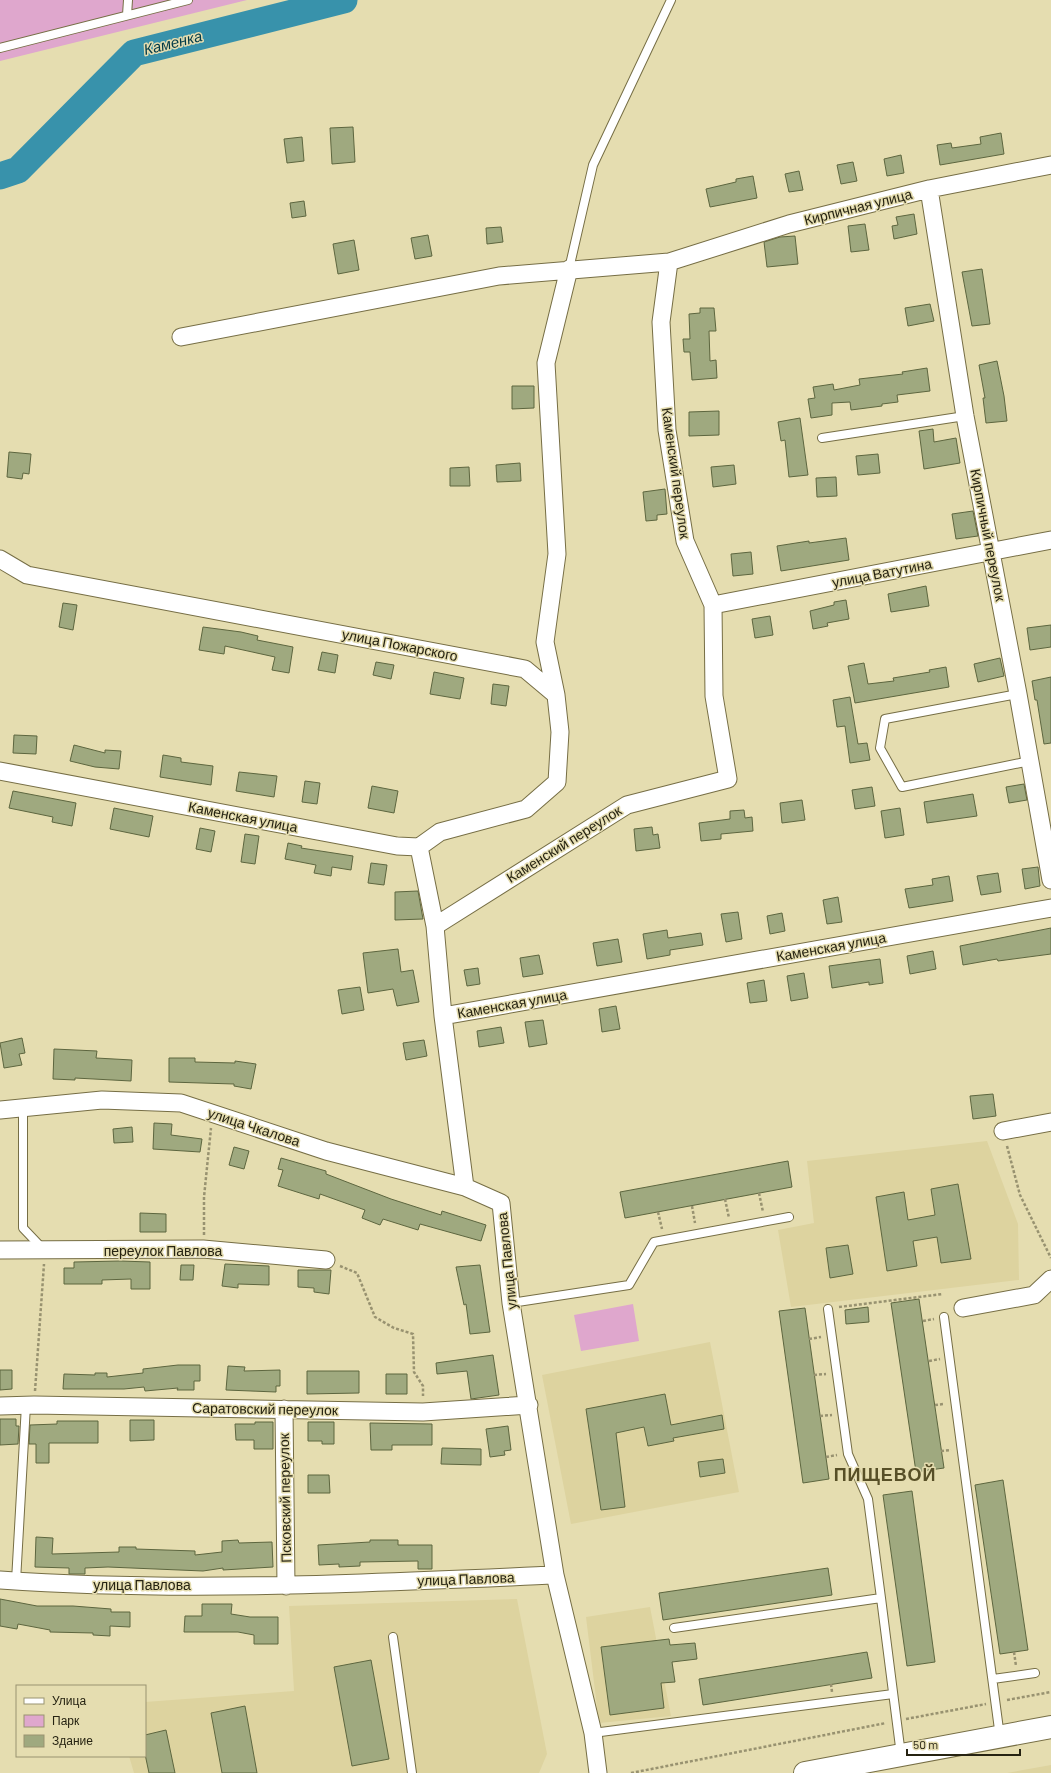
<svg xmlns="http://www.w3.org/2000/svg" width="1051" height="1773" font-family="Barlow,sans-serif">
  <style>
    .built { fill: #ddd39f }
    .green { fill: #dfa7cd }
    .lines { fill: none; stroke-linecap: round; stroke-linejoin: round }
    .river { stroke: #3892ab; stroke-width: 27 }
    .building { fill: #9fa97f; stroke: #5d663f }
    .lane-casing { stroke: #766e45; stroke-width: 10 }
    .street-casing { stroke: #766e45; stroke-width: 19 }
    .secondary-casing { stroke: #766e45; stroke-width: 24 }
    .path { stroke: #989270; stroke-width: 2.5; stroke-dasharray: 3 2; stroke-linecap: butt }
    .lane { stroke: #fff; stroke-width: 8 }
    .street { stroke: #fff; stroke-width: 17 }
    .secondary { stroke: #fff; stroke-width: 22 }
    .labels { text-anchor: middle; stroke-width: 3; stroke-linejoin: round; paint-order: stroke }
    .street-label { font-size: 14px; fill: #262312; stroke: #e5ddb0 }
    .water-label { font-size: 15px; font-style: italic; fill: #003947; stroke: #e5ddb0 }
    .district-label { font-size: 18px; font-weight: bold; letter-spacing: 1px; fill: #574f27; stroke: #e5ddb0 }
  </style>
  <rect width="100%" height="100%" fill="#e5ddb0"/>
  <!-- built -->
  <path class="built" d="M 987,1141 L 1018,1224 L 1019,1280 L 791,1307 L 778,1230 L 814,1223 L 807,1161 Z
    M 710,1342 L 739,1492 L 571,1524 L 542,1375 Z
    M 517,1599 L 547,1754 L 539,1773 L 134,1773 L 129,1756 L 145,1756 L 145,1702 L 294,1691 L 289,1606 Z
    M 650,1607 L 671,1716 L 599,1723 L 586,1617 Z
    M 1051,1765 L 1051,1773 L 1007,1773 Z"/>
  <!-- green -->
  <path class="green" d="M 0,0 L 247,0 L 0,61 Z
    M 633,1304 L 639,1341 L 581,1351 L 574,1315 Z"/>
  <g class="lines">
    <!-- river -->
    <path class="river" d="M 0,176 L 18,170 L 134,53 L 344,0"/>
  </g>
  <!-- building -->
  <path class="building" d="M 353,127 L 355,162 L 332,164 L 330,128 Z
    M 1001,133 L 1004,154 L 940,165 L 937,145 L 951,143 L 952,148 L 981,144 L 980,137 Z
    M 302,137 L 304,161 L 287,163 L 284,139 Z
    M 901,155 L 904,173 L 887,176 L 884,159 Z
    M 853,162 L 857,181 L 841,184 L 837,165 Z
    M 799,171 L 803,190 L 789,192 L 785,174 Z
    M 753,176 L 757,198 L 710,207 L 706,189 L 736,182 L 736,179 Z
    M 304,201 L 306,216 L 292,218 L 290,203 Z
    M 914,214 L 917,234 L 894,239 L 892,226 L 898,225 L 896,217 Z
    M 865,224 L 869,250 L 851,252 L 848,226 Z
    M 501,227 L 503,242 L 487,244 L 486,228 Z
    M 428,235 L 432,256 L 415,259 L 411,238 Z
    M 795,236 L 798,264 L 767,267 L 764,242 L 780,237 Z
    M 354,240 L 359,270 L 338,274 L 333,244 Z
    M 982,269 L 990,324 L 972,326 L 962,272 Z
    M 930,304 L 934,321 L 908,326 L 905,308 Z
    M 700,308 L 714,308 L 716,331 L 709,331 L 710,361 L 716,360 L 717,378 L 692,380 L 690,352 L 684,352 L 683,339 L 690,339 L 689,314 L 700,313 Z
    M 997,361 L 1004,396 L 1007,421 L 986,423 L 983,398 L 985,398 L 979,365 Z
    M 927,368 L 930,391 L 897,395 L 898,402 L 882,404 L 882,406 L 851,410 L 850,402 L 832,403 L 832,415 L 811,418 L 808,399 L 815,398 L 813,387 L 833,384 L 834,390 L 860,385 L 859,379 L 903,374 L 902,372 Z
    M 512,386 L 534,386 L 534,408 L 512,409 Z
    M 719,411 L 719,435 L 689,436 L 689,412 Z
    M 800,418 L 808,475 L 789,477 L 785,440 L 781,441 L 778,422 Z
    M 933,429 L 934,442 L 956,438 L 960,463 L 924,469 L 919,431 Z
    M 9,452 L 31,454 L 29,474 L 23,473 L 22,479 L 7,477 Z
    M 878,454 L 880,473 L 858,475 L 856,456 Z
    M 520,463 L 521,481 L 497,482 L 496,465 Z
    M 734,465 L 736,484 L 713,487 L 711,467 Z
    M 469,467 L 470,486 L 450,486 L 450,468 Z
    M 836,477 L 837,496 L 817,497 L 816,478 Z
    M 665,489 L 667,514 L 657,515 L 657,520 L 646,521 L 643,492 Z
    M 973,511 L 978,536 L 956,539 L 952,514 Z
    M 846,538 L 849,560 L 781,571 L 777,546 L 809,541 L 809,543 Z
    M 751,552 L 753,574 L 733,576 L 731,554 Z
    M 926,586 L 929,606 L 891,612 L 888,594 Z
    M 846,600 L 849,619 L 827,623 L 828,626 L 813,629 L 810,611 L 834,605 L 834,602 Z
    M 63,603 L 77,605 L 73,630 L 59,627 Z
    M 770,616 L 773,635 L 755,638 L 752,619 Z
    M 1051,625 L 1051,647 L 1030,650 L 1027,628 Z
    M 203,627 L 241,632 L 258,636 L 257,640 L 293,647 L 289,673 L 272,670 L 275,657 L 225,646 L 224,654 L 199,650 Z
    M 322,652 L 338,655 L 335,673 L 318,670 Z
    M 1000,658 L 1004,676 L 978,682 L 974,664 Z
    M 376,662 L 394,665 L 391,679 L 373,675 Z
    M 864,663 L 868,684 L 894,681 L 893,678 L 930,672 L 929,670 L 946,667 L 949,687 L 855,703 L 848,666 Z
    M 434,672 L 464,678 L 460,699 L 430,694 Z
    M 1051,677 L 1051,743 L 1044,744 L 1037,700 L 1035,700 L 1032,681 Z
    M 493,684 L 509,686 L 506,706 L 491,704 Z
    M 850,697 L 858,744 L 867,743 L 870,760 L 850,763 L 845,726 L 837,727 L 833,700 Z
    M 14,735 L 37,736 L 36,754 L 13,753 Z
    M 74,745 L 105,753 L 105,750 L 121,751 L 119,769 L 95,767 L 70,761 Z
    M 163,755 L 181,758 L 181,762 L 213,766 L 211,785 L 160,777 Z
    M 239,772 L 277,776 L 274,797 L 236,791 Z
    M 305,781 L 320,783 L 317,804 L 302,802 Z
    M 1024,784 L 1027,800 L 1009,803 L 1006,787 Z
    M 372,786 L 398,791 L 394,813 L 368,808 Z
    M 872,787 L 875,806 L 855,809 L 852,790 Z
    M 13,791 L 76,803 L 72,826 L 52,822 L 53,817 L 9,808 Z
    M 973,794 L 977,816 L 927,823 L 924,802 Z
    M 802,800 L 805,820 L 782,823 L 780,803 Z
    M 114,808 L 153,816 L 149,837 L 110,829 Z
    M 900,808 L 904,835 L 885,838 L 881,811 Z
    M 744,810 L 745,818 L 752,817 L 753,831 L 721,834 L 721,839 L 701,841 L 699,823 L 730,819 L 730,811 Z
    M 652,827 L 653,835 L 658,834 L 660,848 L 636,851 L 634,829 Z
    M 200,828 L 215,831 L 211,852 L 196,849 Z
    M 245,834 L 259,836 L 255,864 L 241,862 Z
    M 288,843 L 302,846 L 301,848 L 353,856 L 351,870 L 332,867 L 331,876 L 314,873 L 316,865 L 285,859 Z
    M 371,863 L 387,865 L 384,885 L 368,883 Z
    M 1038,867 L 1040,886 L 1025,889 L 1022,869 Z
    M 998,873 L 1001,892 L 981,895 L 977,876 Z
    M 949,876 L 953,901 L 909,908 L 905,889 L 933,885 L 932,879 Z
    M 418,891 L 423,919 L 395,920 L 395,892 Z
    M 838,897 L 842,922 L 827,924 L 823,900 Z
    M 738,912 L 742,939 L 726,942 L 721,914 Z
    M 782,913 L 785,931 L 770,934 L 767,916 Z
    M 1051,928 L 1051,954 L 998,961 L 997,959 L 963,965 L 960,946 Z
    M 667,930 L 668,938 L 701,933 L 703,945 L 670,950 L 670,955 L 647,959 L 643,934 Z
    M 618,939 L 622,962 L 597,966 L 593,943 Z
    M 398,949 L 401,972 L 413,970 L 419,1002 L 397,1006 L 393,989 L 368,993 L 363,953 Z
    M 933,951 L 936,969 L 910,974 L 907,956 Z
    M 539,955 L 543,974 L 523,977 L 520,958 Z
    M 880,959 L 883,983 L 869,985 L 869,982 L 832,988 L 829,966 Z
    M 478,968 L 480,984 L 467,986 L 464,970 Z
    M 804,973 L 808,998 L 791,1001 L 787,976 Z
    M 764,980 L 767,1001 L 750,1003 L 747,983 Z
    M 360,987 L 364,1010 L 342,1014 L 338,990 Z
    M 616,1006 L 620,1029 L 602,1032 L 599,1009 Z
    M 543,1020 L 547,1044 L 529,1047 L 525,1022 Z
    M 501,1027 L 504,1043 L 479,1047 L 477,1031 Z
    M 22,1038 L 25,1053 L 19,1054 L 22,1065 L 4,1068 L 0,1043 Z
    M 424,1040 L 427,1056 L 406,1060 L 403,1043 Z
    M 54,1049 L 97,1051 L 96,1058 L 132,1060 L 131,1081 L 75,1078 L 75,1080 L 53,1079 Z
    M 169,1058 L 195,1058 L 195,1062 L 235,1063 L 235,1061 L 256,1064 L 251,1089 L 234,1086 L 234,1084 L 169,1082 Z
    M 993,1094 L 996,1116 L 973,1119 L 970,1096 Z
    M 154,1123 L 172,1124 L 171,1135 L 202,1139 L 200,1152 L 153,1149 Z
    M 132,1127 L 133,1142 L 114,1143 L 113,1129 Z
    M 234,1147 L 249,1151 L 244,1169 L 229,1165 Z
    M 281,1158 L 326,1171 L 326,1174 L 391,1199 L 441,1215 L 442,1211 L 486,1225 L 481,1241 L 420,1224 L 418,1230 L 383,1219 L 380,1225 L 362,1218 L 365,1210 L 320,1194 L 319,1199 L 278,1186 L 283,1170 L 278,1169 Z
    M 788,1161 L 792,1187 L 625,1218 L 620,1192 Z
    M 958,1184 L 971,1259 L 941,1263 L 937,1237 L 913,1241 L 917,1266 L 887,1271 L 876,1197 L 904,1192 L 908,1220 L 935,1215 L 931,1189 Z
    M 140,1213 L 166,1214 L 166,1232 L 140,1232 Z
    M 848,1245 L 853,1274 L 830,1278 L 826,1248 Z
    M 120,1261 L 150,1262 L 150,1289 L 131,1289 L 131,1279 L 102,1280 L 102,1284 L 64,1284 L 64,1268 L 74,1268 L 74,1262 Z
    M 225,1264 L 269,1266 L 269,1285 L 238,1284 L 238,1288 L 222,1286 Z
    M 181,1265 L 194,1265 L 193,1280 L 180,1280 Z
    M 480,1265 L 490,1332 L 470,1334 L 466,1304 L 464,1305 L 456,1267 Z
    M 298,1270 L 331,1270 L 329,1294 L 314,1292 L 314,1288 L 298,1287 Z
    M 919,1299 L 944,1468 L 916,1472 L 891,1303 Z
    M 868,1307 L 869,1322 L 846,1324 L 845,1310 Z
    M 805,1308 L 829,1479 L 803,1483 L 779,1311 Z
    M 493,1355 L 499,1395 L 471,1399 L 467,1371 L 437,1374 L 436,1363 Z
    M 178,1365 L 200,1365 L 200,1381 L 194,1381 L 194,1390 L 177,1390 L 178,1388 L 145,1391 L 144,1387 L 124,1389 L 63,1389 L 64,1374 L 95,1375 L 95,1373 L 107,1373 L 107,1377 L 143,1373 L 143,1369 Z
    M 228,1366 L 245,1367 L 244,1371 L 280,1370 L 280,1386 L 276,1386 L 276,1392 L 226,1390 Z
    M 0,1370 L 12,1370 L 12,1389 L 0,1390 Z
    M 307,1371 L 359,1371 L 359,1393 L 307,1394 Z
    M 386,1374 L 407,1374 L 407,1394 L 386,1394 Z
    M 665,1394 L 671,1425 L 722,1415 L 724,1429 L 673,1438 L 674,1441 L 648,1446 L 644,1427 L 616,1433 L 625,1507 L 601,1510 L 586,1409 Z
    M 0,1419 L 16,1419 L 16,1426 L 19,1426 L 18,1444 L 0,1445 Z
    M 130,1420 L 154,1420 L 154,1440 L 130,1441 Z
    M 57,1421 L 98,1421 L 98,1443 L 49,1443 L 49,1463 L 36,1463 L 36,1444 L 29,1444 L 30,1425 L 57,1424 Z
    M 255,1422 L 273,1422 L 273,1449 L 254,1449 L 254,1440 L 236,1440 L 235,1424 L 255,1424 Z
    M 308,1422 L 334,1422 L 334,1444 L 322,1444 L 322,1441 L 308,1441 Z
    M 370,1423 L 432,1424 L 432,1445 L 392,1445 L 392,1450 L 371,1450 Z
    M 508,1426 L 511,1450 L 504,1451 L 505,1455 L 490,1457 L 486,1429 Z
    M 442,1448 L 481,1449 L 481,1465 L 441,1464 Z
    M 723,1459 L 725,1473 L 700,1477 L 698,1462 Z
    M 308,1475 L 329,1475 L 330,1493 L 308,1493 Z
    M 1003,1480 L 1028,1650 L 1000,1654 L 975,1485 Z
    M 912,1491 L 935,1662 L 907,1666 L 883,1495 Z
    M 36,1537 L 53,1538 L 52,1554 L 119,1552 L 119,1547 L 136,1547 L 136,1549 L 195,1551 L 195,1555 L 222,1552 L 222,1541 L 238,1540 L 239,1543 L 272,1542 L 273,1567 L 223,1570 L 223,1568 L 203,1571 L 108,1567 L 85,1568 L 85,1574 L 69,1574 L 69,1568 L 35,1567 Z
    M 370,1540 L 398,1540 L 398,1545 L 432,1545 L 432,1569 L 418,1569 L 418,1561 L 360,1562 L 360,1566 L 339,1567 L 339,1564 L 319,1565 L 318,1545 L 370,1542 Z
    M 828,1568 L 832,1595 L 663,1620 L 659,1593 Z
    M 0,1599 L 37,1606 L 73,1606 L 111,1609 L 111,1612 L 130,1612 L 130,1627 L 110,1626 L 110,1636 L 93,1635 L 93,1633 L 50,1632 L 50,1630 L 18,1624 L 17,1629 L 0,1626 Z
    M 202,1604 L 232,1604 L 231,1614 L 250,1617 L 278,1617 L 278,1644 L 254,1644 L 254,1635 L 238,1632 L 184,1632 L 185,1616 L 202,1616 Z
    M 669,1639 L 670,1645 L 695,1643 L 697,1659 L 672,1662 L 675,1682 L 661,1683 L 664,1708 L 610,1715 L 601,1647 Z
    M 867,1652 L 872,1678 L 703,1705 L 699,1679 Z
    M 371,1660 L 389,1759 L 352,1766 L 334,1667 Z
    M 245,1706 L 257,1773 L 222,1773 L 211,1713 Z
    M 166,1730 L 175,1773 L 149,1773 L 145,1754 L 145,1735 Z"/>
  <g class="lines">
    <!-- lane casing -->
    <g class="lane-casing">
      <path id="lane" d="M 127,15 L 128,0
        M 0,48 L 188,0
        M 569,269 L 593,165 L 671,0
        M 822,438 L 965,416
        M 1018,694 L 885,719 L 880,748 L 902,787 L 1030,761
        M 23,1108 L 23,1228 L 43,1249
        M 511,1303 L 629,1285 L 654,1242 L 789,1217
        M 828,1309 L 848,1454 L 868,1499 L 881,1598
        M 944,1317 L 1000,1737
        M 16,1581 L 26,1405
        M 674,1628 L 881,1598 L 901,1755
        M 393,1637 L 412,1773
        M 993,1679 L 1035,1673
        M 593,1733 L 893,1694"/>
    </g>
    <!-- street casing -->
    <g class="street-casing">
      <path id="street" d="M 929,189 L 965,416 L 1018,694 L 1051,880
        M 181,337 L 499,276 L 669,262 L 789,224 L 929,189 L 1051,165
        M 0,559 L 27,575 L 525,669 L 556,695 L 560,732 L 557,782 L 526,809 L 440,832 L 419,847
        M 713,605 L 1051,540
        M 556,695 L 545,642 L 557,554 L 546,363 L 569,269
        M 0,771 L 397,846 L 419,847 L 435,926 L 443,1016 L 1051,908
        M 435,926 L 627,805 L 728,779 L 714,696 L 713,605 L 685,541 L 667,430 L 661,322 L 669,262
        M 443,1016 L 465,1187
        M 0,1110 L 102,1100 L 181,1103 L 326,1151 L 465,1187 L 501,1203 L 511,1303 L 555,1575 L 593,1733 L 598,1773
        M 1003,1131 L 1051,1122
        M 0,1250 L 203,1249 L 326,1260
        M 963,1308 L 1034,1295 L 1051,1279
        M 0,1406 L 34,1405 L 423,1412 L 529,1405
        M 284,1409 L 286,1586
        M 0,1580 C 185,1593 370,1583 555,1575"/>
    </g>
    <!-- secondary casing -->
    <g class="secondary-casing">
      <path id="secondary" d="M 805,1773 L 1051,1727"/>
    </g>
    <!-- path -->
    <path class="path" d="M 1007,1146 L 1020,1195 L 1051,1258
      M 759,1193 L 763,1212
      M 725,1199 L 729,1218
      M 692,1206 L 695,1223
      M 658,1212 L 662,1229
      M 204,1235 L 204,1197 L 211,1128
      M 340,1266 L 357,1273 L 375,1317 L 394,1328 L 413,1334 L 414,1372 L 423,1386 L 423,1396
      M 839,1307 L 943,1294
      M 923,1321 L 934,1319
      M 809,1339 L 821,1337
      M 929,1361 L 940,1359
      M 814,1375 L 826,1374
      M 35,1391 L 44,1264
      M 935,1405 L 944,1404
      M 820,1416 L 832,1415
      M 941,1451 L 951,1450
      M 826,1457 L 837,1455
      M 1014,1652 L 1016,1666
      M 831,1684 L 832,1692
      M 1007,1700 L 1051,1692
      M 906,1719 L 986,1704
      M 631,1773 L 886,1723"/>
    <!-- lane -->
    <use href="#lane" class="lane"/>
    <!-- street -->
    <use href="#street" class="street"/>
    <!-- secondary -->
    <use href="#secondary" class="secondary"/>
  </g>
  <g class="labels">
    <!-- street labels -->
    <g class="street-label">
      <text transform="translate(858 207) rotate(-14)" y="5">Кирпичная улица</text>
      <text transform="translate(676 473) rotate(82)" y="5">Каменский переулок</text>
      <text transform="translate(988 535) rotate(79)" y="5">Кирпичный переулок</text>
      <text transform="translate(882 573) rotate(-11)" y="5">улица Ватутина</text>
      <text transform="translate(400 645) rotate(11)" y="5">улица Пожарского</text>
      <text transform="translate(243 817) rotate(11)" y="5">Каменская улица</text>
      <text transform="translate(564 844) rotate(-32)" y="5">Каменский переулок</text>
      <text transform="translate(831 947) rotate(-10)" y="5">Каменская улица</text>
      <text transform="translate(512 1004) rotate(-10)" y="5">Каменская улица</text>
      <text transform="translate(254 1127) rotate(18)" y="5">улица Чкалова</text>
      <text x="163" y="1256">переулок Павлова</text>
      <text transform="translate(507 1261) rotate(-96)" y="5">улица Павлова</text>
      <text transform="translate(265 1409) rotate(1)" y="5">Саратовский переулок</text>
      <text transform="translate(285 1498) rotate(-91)" y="5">Псковский переулок</text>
      <text transform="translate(466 1579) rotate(-2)" y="5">улица Павлова</text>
      <text x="142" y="1590">улица Павлова</text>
    </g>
    <!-- water labels -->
    <g class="water-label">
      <text transform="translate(173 43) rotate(-14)" y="5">Каменка</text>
    </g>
    <!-- district labels -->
    <g class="district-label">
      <text x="885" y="1481">ПИЩЕВОЙ</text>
    </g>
  </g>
  <!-- legend -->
  <rect x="16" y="1685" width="130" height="72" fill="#e5ddb0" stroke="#999371"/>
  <rect x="24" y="1698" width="20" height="6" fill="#ffffff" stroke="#999371"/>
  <text x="52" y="1705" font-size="12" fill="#262312">Улица</text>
  <rect x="24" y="1715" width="20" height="12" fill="#dfa7cd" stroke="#999371"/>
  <text x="52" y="1725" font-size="12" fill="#262312">Парк</text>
  <rect x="24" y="1735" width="20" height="12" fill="#9fa97f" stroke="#999371"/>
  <text x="52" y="1745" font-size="12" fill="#262312">Здание</text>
  <!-- scale -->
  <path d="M907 1749v6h113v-6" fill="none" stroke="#262312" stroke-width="2"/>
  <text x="913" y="1749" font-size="12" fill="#262312" stroke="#e5ddb0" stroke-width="3" paint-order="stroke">50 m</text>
</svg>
